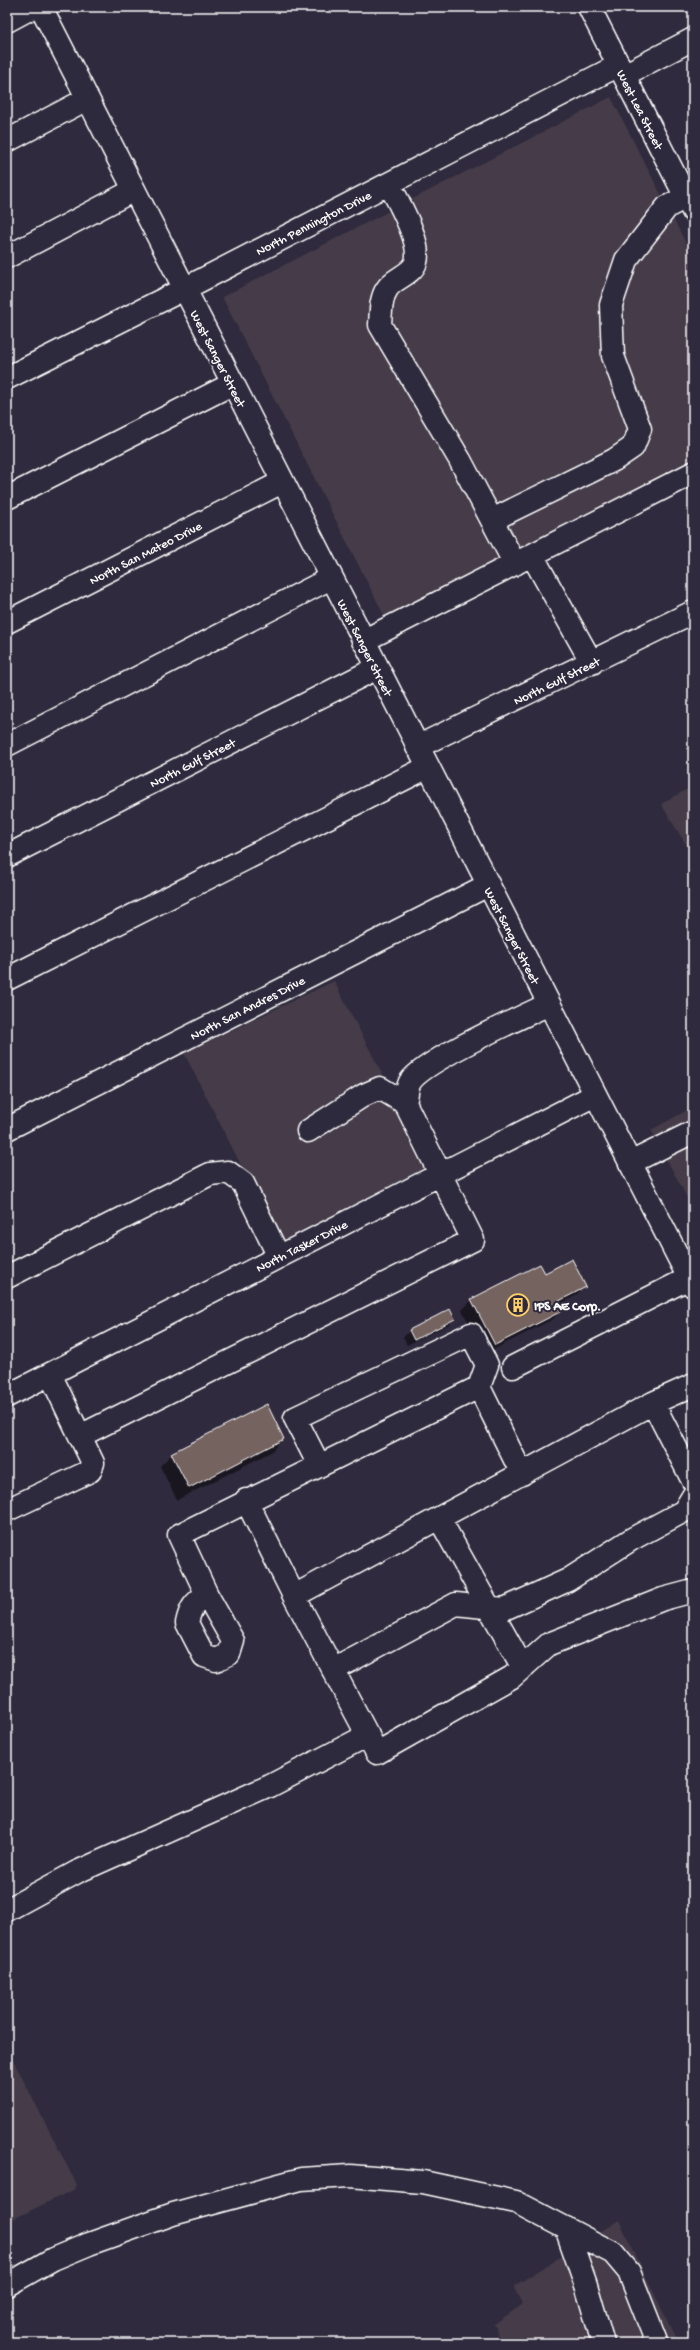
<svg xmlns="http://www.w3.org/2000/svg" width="700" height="2350" font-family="'Gochi Hand',sans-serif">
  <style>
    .built { fill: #443b48 }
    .shadow { fill: #0007 }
    .building { fill: #746461; stroke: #fff }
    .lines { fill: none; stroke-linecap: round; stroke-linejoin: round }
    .minor-casing { stroke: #fff; stroke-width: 25 }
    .major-casing { stroke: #fff; stroke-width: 25 }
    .minor { stroke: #2f2a3d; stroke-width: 22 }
    .major { stroke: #2f2a3d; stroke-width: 22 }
    .labels { text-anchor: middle; stroke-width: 4; stroke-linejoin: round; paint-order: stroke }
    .street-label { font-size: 13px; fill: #fff; stroke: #2f2a3d }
    .poi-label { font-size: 13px; font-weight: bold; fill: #fff; stroke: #2f2a3d; text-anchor: start }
  </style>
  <rect width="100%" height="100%" fill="#2f2a3d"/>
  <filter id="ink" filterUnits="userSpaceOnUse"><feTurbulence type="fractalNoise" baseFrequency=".025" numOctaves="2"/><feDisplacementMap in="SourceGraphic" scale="8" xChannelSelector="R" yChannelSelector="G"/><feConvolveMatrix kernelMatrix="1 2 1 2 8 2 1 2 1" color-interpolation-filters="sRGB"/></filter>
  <g filter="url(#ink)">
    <!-- built -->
    <path class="built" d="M 611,97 L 693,257 L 693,467 L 388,623 L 222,297 Z
      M 693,786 L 693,856 L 661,804 Z
      M 334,981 L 387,1083 L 426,1168 L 280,1242 L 184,1053 Z
      M 693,1107 L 693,1209 L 651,1130 Z
      M 7,2048 L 77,2185 L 73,2190 L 7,2222 Z
      M 619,2220 L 678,2343 L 502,2343 L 494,2324 L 523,2304 L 514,2286 Z"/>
    <!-- shadow -->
    <path class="shadow" d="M 544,1275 L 585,1287 L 575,1296 L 560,1304 L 563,1309 L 553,1319 L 485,1354 L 462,1310 L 472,1300 Z
      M 450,1310 L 454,1319 L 448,1325 L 407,1345 L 403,1337 L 410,1331 Z
      M 283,1439 L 271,1452 L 177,1500 L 160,1466 L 172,1454 Z"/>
    <!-- building -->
    <path class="building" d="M 572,1259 L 586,1287 L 559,1301 L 564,1310 L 495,1345 L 471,1299 L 540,1264 L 545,1273 Z
      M 450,1309 L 455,1319 L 414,1340 L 409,1330 Z
      M 267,1404 L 284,1439 L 189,1488 L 171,1453 Z"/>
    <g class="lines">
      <!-- minor casing -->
      <g class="minor-casing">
        <path id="minor" d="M 589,7 L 693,211
          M 7,21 L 33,7
          M 624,75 L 693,39
          M 7,141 L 87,99
          M 389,184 C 398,201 422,242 416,262 C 412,275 393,278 387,289 C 380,299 381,313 380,325 L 460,460 L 515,564
          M 7,257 L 134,190
          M 7,378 L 184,289 L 619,65
          M 7,498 L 232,384
          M 492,520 L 614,460 L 633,447 L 640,429 L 613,356 L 611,305 L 626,260 L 667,207 L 686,197
          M 532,555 L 592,663
          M 7,622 L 282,482
          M 363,641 L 693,473
          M 7,745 L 331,578
          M 417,747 L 693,612
          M 7,856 L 377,668
          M 7,979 L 428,767
          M 405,1103 C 407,1096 407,1087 410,1082 C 424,1060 520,1018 549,1004
          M 7,1129 L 488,885
          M 630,1163 L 693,1132
          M 7,1277 L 210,1174 L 228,1172 L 243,1183 L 279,1257
          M 513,1367 L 689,1278
          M 693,1385 L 653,1403 L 294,1596 L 377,1753 L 512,1677 L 549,1644 L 663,1599 L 693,1591
          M 7,1396 L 595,1095
          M 653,1403 L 693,1481
          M 80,1436 L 473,1240 L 405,1103 L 380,1088 L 364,1095 L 308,1131
          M 319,1465 L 295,1418 L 471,1334 L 487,1365 L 479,1387
          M 246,1500 L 294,1596
          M 7,1510 L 90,1471 L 93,1463 L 50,1374
          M 439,1518 L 523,1668
          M 207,1595 C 194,1602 190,1609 187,1623 L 204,1656 L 216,1660 L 229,1654 L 233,1641 L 207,1595 L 179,1535 L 479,1387 L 522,1474
          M 333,1670 L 456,1604 L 504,1609 L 568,1580 L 632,1539 L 684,1511 L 693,1496
          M 7,1910 L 77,1872 L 270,1786 L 368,1735
          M 566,2228 L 586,2285 L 603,2343
          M 7,2285 L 53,2259 L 89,2244 L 173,2214 L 301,2179 L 350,2176 L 423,2182 L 516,2202 L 613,2253 L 629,2272 L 657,2343"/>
      </g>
      <!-- major casing -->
      <g class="major-casing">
        <path id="major" d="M 41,7 L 693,1286"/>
      </g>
      <!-- minor -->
      <use href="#minor" class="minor"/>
      <!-- major -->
      <use href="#major" class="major"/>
    </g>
  </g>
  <!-- icons -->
  <defs>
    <g id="building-ring" transform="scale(1.15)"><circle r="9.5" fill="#2f2a3d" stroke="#ffd166" stroke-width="1.5"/><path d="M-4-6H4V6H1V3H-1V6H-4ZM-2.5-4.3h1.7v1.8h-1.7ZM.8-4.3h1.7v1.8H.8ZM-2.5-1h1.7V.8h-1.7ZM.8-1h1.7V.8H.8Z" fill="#ffd166"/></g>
  </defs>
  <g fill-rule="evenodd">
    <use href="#building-ring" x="518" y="1305"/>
  </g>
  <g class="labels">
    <!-- street labels -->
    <g class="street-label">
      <text transform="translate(641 109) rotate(63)" y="5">West Lea Street</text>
      <text transform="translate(313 222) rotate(-27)" y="5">North Pennington Drive</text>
      <text transform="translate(219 358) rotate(63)" y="5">West Sanger Street</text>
      <text transform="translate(145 552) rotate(-27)" y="5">North San Mateo Drive</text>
      <text transform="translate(366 647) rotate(63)" y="5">West Sanger Street</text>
      <text transform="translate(556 680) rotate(-26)" y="5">North Gulf Street</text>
      <text transform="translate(192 762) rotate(-27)" y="5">North Gulf Street</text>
      <text transform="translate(513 935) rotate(63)" y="5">West Sanger Street</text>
      <text transform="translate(247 1007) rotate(-27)" y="5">North San Andres Drive</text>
      <text transform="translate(301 1245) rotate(-27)" y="5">North Tasker Drive</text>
    </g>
    <!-- poi labels -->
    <g class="poi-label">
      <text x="534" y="1310">IPS AE Corp.</text>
    </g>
  </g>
  <!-- margin -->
  <rect width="700" height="2350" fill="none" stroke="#2f2a3d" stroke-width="24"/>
  <rect x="12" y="12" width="676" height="2326" fill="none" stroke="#fff" stroke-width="1.5" filter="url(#ink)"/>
</svg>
